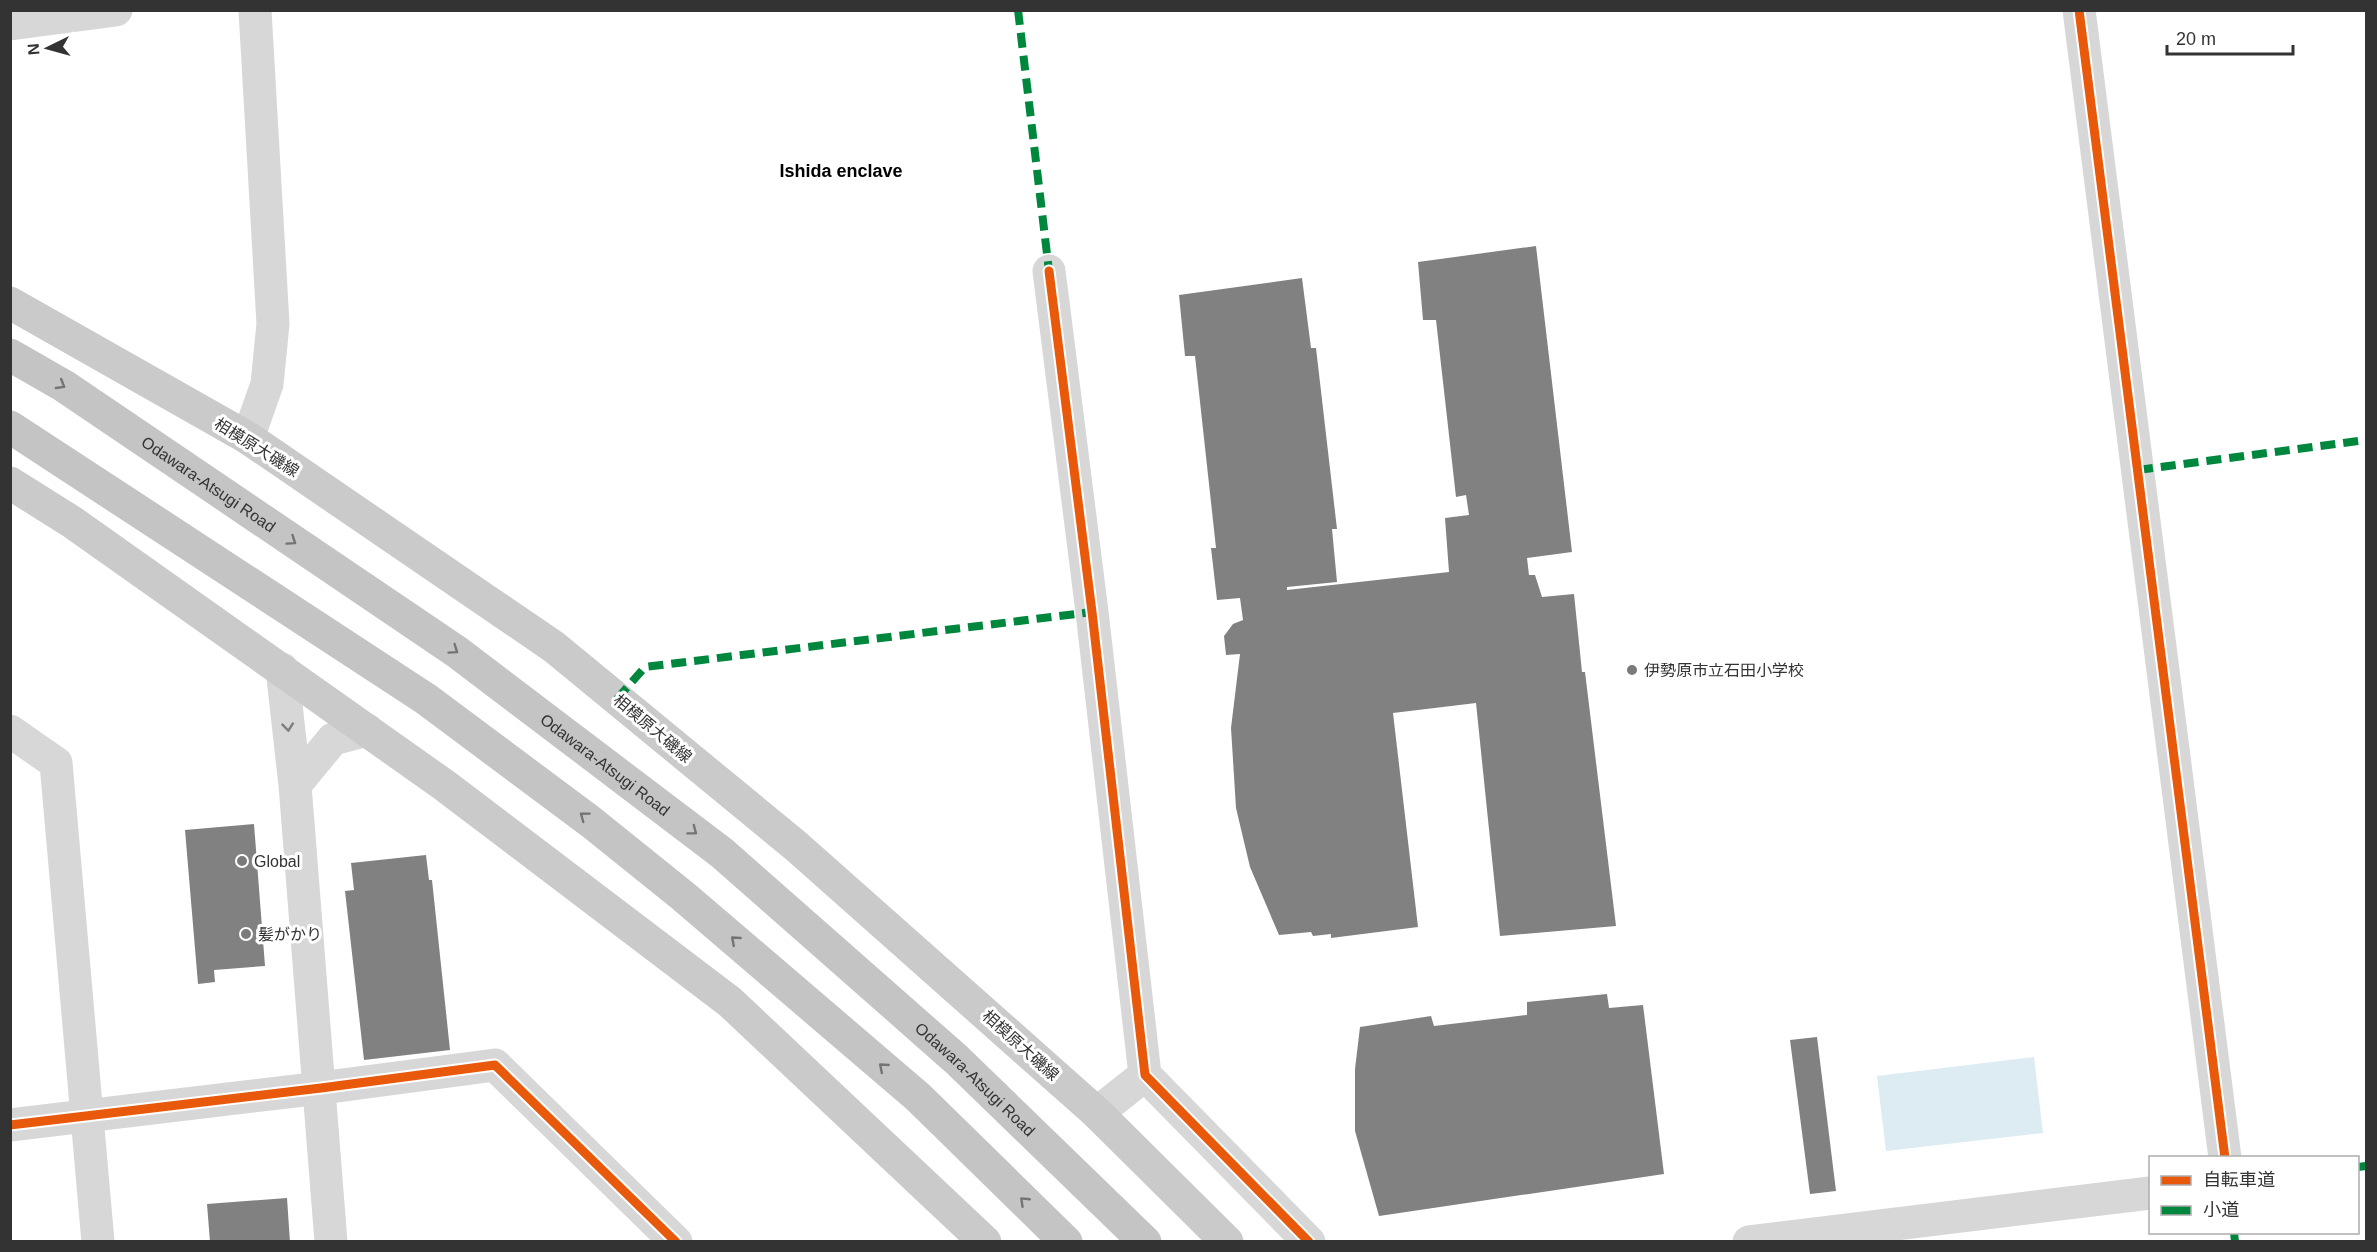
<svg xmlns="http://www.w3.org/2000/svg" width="2377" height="1252" font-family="Arial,'Noto Sans JP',sans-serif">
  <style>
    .water { fill: #ddebf3 }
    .building { fill: #818181 }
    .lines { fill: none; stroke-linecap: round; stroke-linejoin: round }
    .minor { stroke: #d7d7d7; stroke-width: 33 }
    .major { stroke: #cacaca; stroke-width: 33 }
    .highway { stroke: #c4c4c4; stroke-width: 33 }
    .quiet { stroke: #00873e; stroke-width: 8; stroke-dasharray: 15 8; stroke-linecap: butt }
    .cycleway-casing { stroke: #fff; stroke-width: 13 }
    .cycleway { stroke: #e8590c; stroke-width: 9 }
    .oneway { stroke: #747474 }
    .oneway2 { stroke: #7d7d7d }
    .poi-dot { fill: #7a7a7a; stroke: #fff; stroke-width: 2 }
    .labels { text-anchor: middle; stroke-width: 6; stroke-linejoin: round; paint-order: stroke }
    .street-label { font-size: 16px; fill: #333; stroke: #fff }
    .poi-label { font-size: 16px; fill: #333; stroke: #fff; text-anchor: start }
    .neighbourhood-label { font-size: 18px; font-weight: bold; fill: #000; stroke: #fff }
  </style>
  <rect width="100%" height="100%" fill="#fff"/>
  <!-- water -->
  <path class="water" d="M 2034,1057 L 2043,1133 L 1886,1151 L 1877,1076 Z"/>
  <!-- building -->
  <path class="building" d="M 1536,246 L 1572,552 L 1527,558 L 1529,575 L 1535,575 L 1542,597 L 1574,594 L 1582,672 L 1585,672 L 1616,926 L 1500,936 L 1476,703 L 1393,713 L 1418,927 L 1331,938 L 1331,934 L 1313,936 L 1311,932 L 1279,935 L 1250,867 L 1236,808 L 1231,728 L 1240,654 L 1226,655 L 1224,636 L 1233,624 L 1243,620 L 1240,598 L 1217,600 L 1211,548 L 1216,548 L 1195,356 L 1185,356 L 1179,295 L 1302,278 L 1311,348 L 1316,348 L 1337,529 L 1332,529 L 1337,582 L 1287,587 L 1287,590 L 1449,572 L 1445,518 L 1469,515 L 1466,495 L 1456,497 L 1436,320 L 1423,320 L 1418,262 Z
    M 254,824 L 265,966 L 214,970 L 215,982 L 198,984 L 185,830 Z
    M 426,855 L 429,880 L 432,880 L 450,1050 L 364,1060 L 345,891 L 354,890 L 351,863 Z
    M 1607,994 L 1609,1008 L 1643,1005 L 1664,1174 L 1379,1216 L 1355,1131 L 1355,1069 L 1360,1027 L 1431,1016 L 1434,1026 L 1527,1015 L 1527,1002 Z
    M 1817,1037 L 1836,1191 L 1810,1194 L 1790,1040 Z
    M 287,1198 L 290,1242 L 210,1242 L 207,1204 Z"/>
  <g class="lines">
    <!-- minor -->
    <path class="minor" d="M 2079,10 L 2225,1158
      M 10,24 L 116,10
      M 1049,271 L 1092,612 L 1145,1075 L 1309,1242
      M 248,438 L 267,384 L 273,324 L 255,10
      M 282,669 L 295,785 L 331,1242
      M 10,731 L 56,763 L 98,1242
      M 295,785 L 333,739 L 367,730
      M 1097,1113 L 1145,1075
      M 10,1125 L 321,1088 L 495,1065 L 676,1242
      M 1749,1242 L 2150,1193"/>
    <!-- major -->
    <path class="major" d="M 10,303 L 248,438 L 554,647 L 796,846 L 1097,1113 L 1227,1242
      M 10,483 L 72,522 L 444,785 L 730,1002 L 985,1242"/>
    <!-- highway -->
    <g class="highway">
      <path id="s1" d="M 10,355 L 64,386 L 457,652 L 722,853 L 956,1059 L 1145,1242"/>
      <path d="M 10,427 L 426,699 L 591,822 L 683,896 L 918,1097 L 1066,1242"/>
    </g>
    <!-- quiet -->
    <path class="quiet" d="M 1018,10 L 1049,271
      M 2138,470 L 2366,440
      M 617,699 L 645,667 L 1092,612
      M 2358,1167 L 2366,1166
      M 2234,1232 L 2235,1242"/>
    <!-- cycleway casing -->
    <g class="cycleway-casing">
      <path id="cycleway" d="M 2079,10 L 2225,1158
        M 1049,271 L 1092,612 L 1145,1075 L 1309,1242
        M 10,1125 L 321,1088 L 495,1065 L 676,1242"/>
    </g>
    <!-- cycleway -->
    <use href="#cycleway" class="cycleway"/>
  </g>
  <!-- one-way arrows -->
  <defs><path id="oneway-chevron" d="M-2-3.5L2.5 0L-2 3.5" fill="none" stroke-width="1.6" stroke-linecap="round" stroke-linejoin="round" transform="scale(1.5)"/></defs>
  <g class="oneway">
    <use href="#oneway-chevron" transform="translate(61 385) rotate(31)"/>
    <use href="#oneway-chevron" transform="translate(292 541) rotate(34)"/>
    <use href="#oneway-chevron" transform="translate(454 650) rotate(35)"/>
    <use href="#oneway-chevron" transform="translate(584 816) rotate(-143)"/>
    <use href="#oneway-chevron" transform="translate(693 831) rotate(37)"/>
    <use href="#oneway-chevron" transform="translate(735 940) rotate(-139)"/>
    <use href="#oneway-chevron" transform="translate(883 1067) rotate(-139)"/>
    <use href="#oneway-chevron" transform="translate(1024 1201) rotate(-136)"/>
  </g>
  <use class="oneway2" href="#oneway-chevron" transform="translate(288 727) rotate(84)"/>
  <!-- markers -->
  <g class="poi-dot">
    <circle cx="1632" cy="670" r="6"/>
    <circle cx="242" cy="861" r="6"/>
    <circle cx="246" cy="934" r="6"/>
  </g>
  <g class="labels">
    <!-- street labels -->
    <g class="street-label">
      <text transform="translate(257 447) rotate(32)" y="6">相模原大磯線</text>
      <text dy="6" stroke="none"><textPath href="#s1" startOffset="237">Odawara-Atsugi Road</textPath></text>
      <text transform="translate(653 728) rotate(40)" y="6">相模原大磯線</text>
      <text dy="6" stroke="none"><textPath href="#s1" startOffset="723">Odawara-Atsugi Road</textPath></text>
      <text transform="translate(1021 1045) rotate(42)" y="6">相模原大磯線</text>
      <text dy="6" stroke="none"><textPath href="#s1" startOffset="1209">Odawara-Atsugi Road</textPath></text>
    </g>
    <!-- poi labels -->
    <g class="poi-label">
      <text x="1644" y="676">伊勢原市立石田小学校</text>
      <text x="254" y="867">Global</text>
      <text x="258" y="940">髪がかり</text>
    </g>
    <!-- neighbourhood labels -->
    <g class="neighbourhood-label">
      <text x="841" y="177">Ishida enclave</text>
    </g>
  </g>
  <!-- border -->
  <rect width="2377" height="1252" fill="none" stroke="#333333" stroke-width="24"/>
  <!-- legend -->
  <rect x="2149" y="1156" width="210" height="78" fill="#ffffff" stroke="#adadad" stroke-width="1.5"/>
  <rect x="2161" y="1176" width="30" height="9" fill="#e8590c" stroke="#adadad" stroke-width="1.5"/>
  <text x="2203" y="1186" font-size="18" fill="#333333">自転車道</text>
  <rect x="2161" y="1206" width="30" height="9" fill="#00873e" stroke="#adadad" stroke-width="1.5"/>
  <text x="2203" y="1216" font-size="18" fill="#333333">小道</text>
  <!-- north arrow -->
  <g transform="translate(48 48) rotate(265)" stroke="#ffffff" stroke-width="4.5" paint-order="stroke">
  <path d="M0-4.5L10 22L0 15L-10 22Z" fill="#333333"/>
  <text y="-9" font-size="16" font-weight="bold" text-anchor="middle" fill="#333333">N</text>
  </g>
  <!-- scale -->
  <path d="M2167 45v9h126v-9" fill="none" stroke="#333333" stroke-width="3"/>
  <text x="2176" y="45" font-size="18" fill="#333333" stroke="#ffffff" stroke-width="4.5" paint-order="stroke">20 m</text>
</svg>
